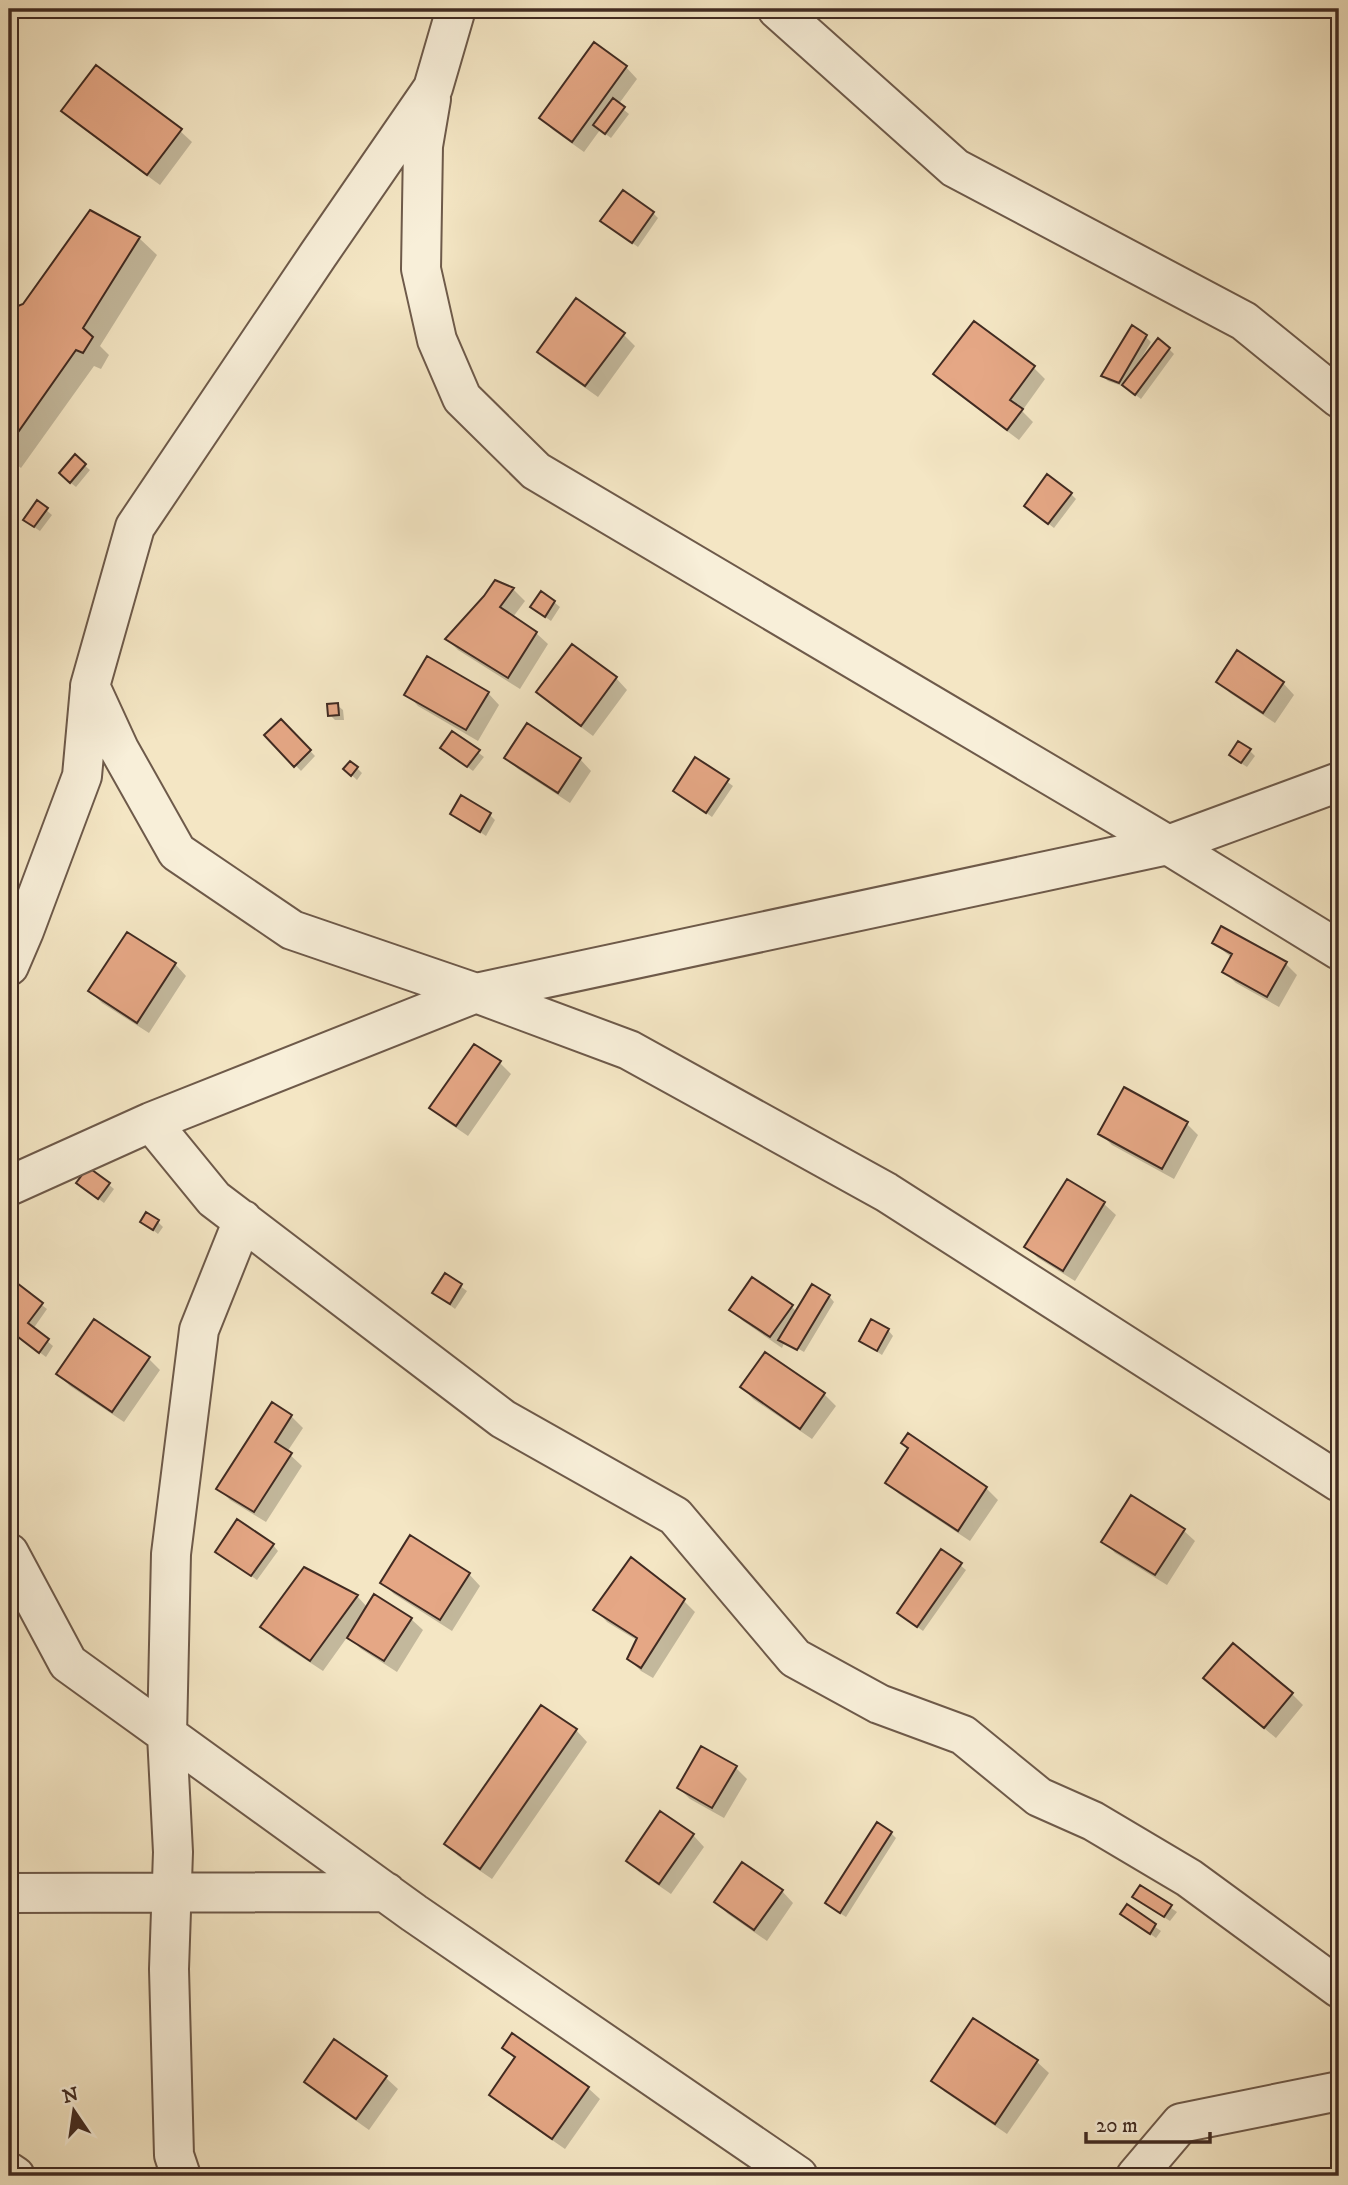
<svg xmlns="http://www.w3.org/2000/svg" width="1348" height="2185" font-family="'IM FELL DW Pica',serif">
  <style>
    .shadow { fill: #0003 }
    .building { fill: #e5a785; stroke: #412b22; stroke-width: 2 }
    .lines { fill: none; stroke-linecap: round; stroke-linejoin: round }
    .minor-casing { stroke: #6e5a4a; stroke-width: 42 }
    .minor { stroke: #f8efd9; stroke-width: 38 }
  </style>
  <rect width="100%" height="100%" fill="#f4e6c4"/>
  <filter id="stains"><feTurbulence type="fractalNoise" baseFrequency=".00286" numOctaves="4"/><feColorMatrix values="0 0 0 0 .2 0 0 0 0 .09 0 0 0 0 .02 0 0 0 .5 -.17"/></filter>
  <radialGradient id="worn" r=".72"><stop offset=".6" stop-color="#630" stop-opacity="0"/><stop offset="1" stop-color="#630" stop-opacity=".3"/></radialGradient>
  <!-- shadow -->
  <path class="shadow" d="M 285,9 L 299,9 L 295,15 Z
    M 626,67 L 637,79 L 618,105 L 629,114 L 611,138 L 600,130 L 584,152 L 553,130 L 541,118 Z
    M 64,111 L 180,131 L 192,142 L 160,185 L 75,123 Z
    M 653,213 L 658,218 L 638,247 L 608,226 Z
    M 139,238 L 157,255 L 100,346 L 109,355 L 101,369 L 94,366 L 21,468 L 9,459 L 9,346 L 18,331 Z
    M 974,323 L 1034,368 L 1045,379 L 1022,411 L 1033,422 L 1019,440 L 947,386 L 935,374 Z
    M 623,334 L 635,346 L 598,397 L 550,363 L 539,352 Z
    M 1146,337 L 1151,342 L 1139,362 L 1141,363 L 1169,349 L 1174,354 L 1141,399 L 1125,387 L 1108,381 L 1103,376 Z
    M 84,465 L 90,470 L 76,487 L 66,479 Z
    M 1071,494 L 1076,499 L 1054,528 L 1032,511 Z
    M 46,510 L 52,515 L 40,531 L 31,525 Z
    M 495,582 L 513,589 L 525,601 L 513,617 L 536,633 L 548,644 L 520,689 L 458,650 L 447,639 L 486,597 Z
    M 554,602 L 560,607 L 551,621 L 538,612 Z
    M 572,646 L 616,678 L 627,690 L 593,736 L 550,704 L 538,692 Z
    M 1218,681 L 1283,683 L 1294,695 L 1275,723 L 1230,693 Z
    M 488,693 L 499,705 L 478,741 L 418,706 L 407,694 Z
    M 337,705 L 343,710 L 344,720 L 335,720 L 330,715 Z
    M 281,721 L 315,756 L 301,771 L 266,735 Z
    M 453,733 L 484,757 L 473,771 L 442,748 Z
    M 1249,750 L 1255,756 L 1247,767 L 1236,760 Z
    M 506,758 L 580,759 L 591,771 L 570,803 L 518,769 Z
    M 696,759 L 733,786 L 712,817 L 675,791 Z
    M 357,768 L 362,773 L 357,780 L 345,769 Z
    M 452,813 L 490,815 L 495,820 L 486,836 Z
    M 1214,943 L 1286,964 L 1297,975 L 1279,1007 L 1236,983 L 1224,972 L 1232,958 Z
    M 175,964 L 186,976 L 149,1033 L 102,1003 L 90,991 Z
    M 500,1063 L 511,1074 L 468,1136 L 443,1119 L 432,1108 Z
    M 1187,1124 L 1198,1135 L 1174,1179 L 1112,1145 L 1100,1133 Z
    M 1068,1181 L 1104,1204 L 1116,1215 L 1075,1281 L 1038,1258 L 1027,1247 Z
    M 108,1184 L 114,1189 L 104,1203 L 84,1188 Z
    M 143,1222 L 158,1222 L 163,1227 L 158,1234 Z
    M 446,1276 L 467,1291 L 455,1309 L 434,1293 Z
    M 17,1286 L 47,1309 L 33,1329 L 53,1346 L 46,1357 L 9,1330 L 9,1297 Z
    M 829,1296 L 834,1302 L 804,1352 L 785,1341 L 782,1348 L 743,1321 L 731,1309 L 791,1306 L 797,1312 Z
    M 95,1321 L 149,1359 L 160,1370 L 124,1422 L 70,1386 L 58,1374 Z
    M 888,1330 L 893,1336 L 882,1355 L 861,1341 Z
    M 742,1387 L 824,1394 L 836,1406 L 812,1439 L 753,1399 Z
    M 291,1416 L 303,1428 L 287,1452 L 302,1466 L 266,1522 L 230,1500 L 219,1489 Z
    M 908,1435 L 986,1488 L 998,1500 L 970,1541 L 899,1494 L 887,1483 L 910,1449 Z
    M 1183,1530 L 1195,1541 L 1167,1585 L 1115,1553 L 1104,1541 Z
    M 273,1545 L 278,1551 L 257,1580 L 223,1557 Z
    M 960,1565 L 966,1570 L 923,1631 L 905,1618 Z
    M 469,1574 L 480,1586 L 452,1631 L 394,1594 L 382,1583 Z
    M 357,1596 L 368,1608 L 411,1619 L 423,1630 L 397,1672 L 361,1649 L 348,1636 L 323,1671 L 274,1639 L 263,1627 Z
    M 683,1600 L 695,1612 L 653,1678 L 641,1671 L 629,1659 L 638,1641 L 607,1622 L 596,1610 Z
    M 1217,1689 L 1292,1694 L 1303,1705 L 1276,1738 Z
    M 576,1730 L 587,1742 L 492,1879 L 458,1856 L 447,1844 Z
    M 736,1768 L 747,1779 L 724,1818 L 690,1799 L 679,1788 Z
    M 891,1833 L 896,1838 L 846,1917 L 832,1908 L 827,1903 Z
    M 693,1835 L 704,1847 L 671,1894 L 639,1872 L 628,1861 Z
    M 1140,1887 L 1177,1912 L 1170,1921 L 1140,1902 Z
    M 782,1891 L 793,1903 L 767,1941 L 728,1914 L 716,1902 Z
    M 1127,1907 L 1161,1931 L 1156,1938 L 1122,1914 Z
    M 974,2020 L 1037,2062 L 1049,2073 L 1007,2134 L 945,2092 L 933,2081 Z
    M 335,2041 L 386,2078 L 398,2089 L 369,2130 L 317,2093 L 306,2081 Z
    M 504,2048 L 588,2088 L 600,2099 L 565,2149 L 503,2106 L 492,2095 L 516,2060 Z"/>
  <!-- building -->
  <path class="building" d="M 594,42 L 627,66 L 572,142 L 539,118 Z
    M 96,65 L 182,129 L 147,175 L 61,111 Z
    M 613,98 L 625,107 L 605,134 L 593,125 Z
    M 623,190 L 654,212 L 632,243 L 600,221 Z
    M 90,210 L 140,237 L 83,328 L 93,337 L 83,353 L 76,350 L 9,445 L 9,343 L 16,331 L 9,319 L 13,308 L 23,304 Z
    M 576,298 L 625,333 L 585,386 L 537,352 Z
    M 974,321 L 1035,366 L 1010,400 L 1023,409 L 1007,430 L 933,374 Z
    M 1132,325 L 1147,335 L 1119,383 L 1101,376 Z
    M 1158,338 L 1170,348 L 1135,395 L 1122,385 Z
    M 75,454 L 86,464 L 70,483 L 59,473 Z
    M 1047,474 L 1072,493 L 1048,524 L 1024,506 Z
    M 37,500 L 48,508 L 34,527 L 23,520 Z
    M 495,580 L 514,588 L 500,607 L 537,632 L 508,678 L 445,639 L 484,596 Z
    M 541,591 L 555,601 L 545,617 L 530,607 Z
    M 572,644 L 617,677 L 581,726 L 536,692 Z
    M 1237,650 L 1284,682 L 1263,713 L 1216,682 Z
    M 427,656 L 489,692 L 466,730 L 404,695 Z
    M 338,703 L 339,715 L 328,716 L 327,704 Z
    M 281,719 L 311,750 L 294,767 L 264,735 Z
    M 527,723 L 581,758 L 558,793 L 504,758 Z
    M 452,731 L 480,750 L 467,767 L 440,748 Z
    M 1238,741 L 1251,749 L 1241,763 L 1229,755 Z
    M 695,757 L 729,779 L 706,813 L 673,791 Z
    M 350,761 L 358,767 L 351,776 L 343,769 Z
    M 461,795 L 491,813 L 480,832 L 450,814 Z
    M 1221,926 L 1287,962 L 1267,997 L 1222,972 L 1232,954 L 1212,943 Z
    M 127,932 L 176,963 L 137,1023 L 88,991 Z
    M 474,1044 L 501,1061 L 456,1126 L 429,1108 Z
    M 1124,1087 L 1188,1122 L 1162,1169 L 1098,1134 Z
    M 88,1167 L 110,1183 L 98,1199 L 76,1183 Z
    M 1067,1179 L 1105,1202 L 1063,1271 L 1024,1247 Z
    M 146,1212 L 159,1220 L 153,1230 L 140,1222 Z
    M 445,1273 L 462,1284 L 450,1304 L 432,1293 Z
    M 752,1277 L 793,1305 L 770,1337 L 729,1310 Z
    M 17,1283 L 43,1303 L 28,1323 L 49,1339 L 39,1353 L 9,1330 L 9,1294 Z
    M 812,1284 L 830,1295 L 797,1350 L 778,1340 Z
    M 94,1319 L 150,1357 L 112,1412 L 56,1374 Z
    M 871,1319 L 889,1329 L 877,1351 L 859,1341 Z
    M 765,1352 L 825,1393 L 800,1429 L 740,1387 Z
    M 272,1402 L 292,1415 L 275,1442 L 292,1453 L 254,1512 L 216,1489 Z
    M 908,1433 L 987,1487 L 958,1531 L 885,1483 L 908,1448 L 901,1443 Z
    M 1131,1495 L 1185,1529 L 1155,1575 L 1101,1542 Z
    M 237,1519 L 274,1544 L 251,1576 L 215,1552 Z
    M 410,1535 L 470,1573 L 440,1620 L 380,1583 Z
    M 941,1549 L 962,1563 L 917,1627 L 897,1613 Z
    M 631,1557 L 685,1599 L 641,1668 L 627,1659 L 637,1638 L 593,1610 Z
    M 304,1567 L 358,1595 L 310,1661 L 260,1627 Z
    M 374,1594 L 412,1618 L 384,1661 L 347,1638 Z
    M 1233,1643 L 1293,1693 L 1264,1728 L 1203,1678 Z
    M 541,1705 L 577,1729 L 480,1869 L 444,1844 Z
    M 701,1746 L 737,1766 L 712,1808 L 677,1788 Z
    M 660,1811 L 694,1834 L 659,1884 L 626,1861 Z
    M 877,1822 L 892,1832 L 840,1913 L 825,1903 Z
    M 742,1862 L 783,1890 L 754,1930 L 714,1902 Z
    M 1140,1885 L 1172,1905 L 1164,1917 L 1132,1897 Z
    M 1127,1904 L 1156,1924 L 1150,1934 L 1120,1914 Z
    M 973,2018 L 1038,2060 L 995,2124 L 931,2081 Z
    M 512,2033 L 589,2087 L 552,2139 L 489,2095 L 515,2057 L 502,2048 Z
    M 334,2039 L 387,2076 L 356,2119 L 304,2082 Z"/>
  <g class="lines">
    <!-- minor casing -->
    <g class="minor-casing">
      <path id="minor" d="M 456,9 L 433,88 L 318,255 L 135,527 L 90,686 L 119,749 L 177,852 L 292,930 L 476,993 L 629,1050 L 886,1192 L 1339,1482
        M 777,9 L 955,168 L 1244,321 L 1339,398
        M 431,99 L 423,146 L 421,269 L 437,340 L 462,398 L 536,471 L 1168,845 L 1339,950
        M 9,966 L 24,931 L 82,776 L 90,688
        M 151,1122 L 214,1199 L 503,1419 L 675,1516 L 795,1658 L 879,1704 L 963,1735 L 1039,1797 L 1093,1821 L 1189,1878 L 1339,1988
        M 9,1186 L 151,1122 L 476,993 L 1168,845 L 1339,782
        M 9,1553 L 68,1663 L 414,1913 L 798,2176
        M 9,1893 L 386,1892
        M 9,2172 L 15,2176
        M 181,2176 L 174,2155 L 169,1969 L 173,1852 L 167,1735 L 171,1554 L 199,1330 L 243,1220
        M 1136,2176 L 1181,2123 L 1339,2091"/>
    </g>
    <!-- minor -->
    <use href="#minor" class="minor"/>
  </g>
  <!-- margin -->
  <rect width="1348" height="2185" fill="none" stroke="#f4e6c4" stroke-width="35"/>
  <rect x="10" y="10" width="1327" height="2164" fill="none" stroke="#412b22" stroke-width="3.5"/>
  <rect x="18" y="18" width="1313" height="2150" fill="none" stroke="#412b22" stroke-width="2"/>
  <!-- north arrow -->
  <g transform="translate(74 2111) rotate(347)" stroke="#f8efd9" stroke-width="5" paint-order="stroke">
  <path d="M0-5L12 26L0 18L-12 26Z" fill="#412b22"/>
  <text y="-10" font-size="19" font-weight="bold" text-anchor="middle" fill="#412b22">N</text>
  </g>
  <!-- scale -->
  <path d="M1086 2132v10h124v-10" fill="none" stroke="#412b22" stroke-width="3.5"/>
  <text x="1096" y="2132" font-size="21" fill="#412b22" stroke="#f8efd9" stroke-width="5" paint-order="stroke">20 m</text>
  <rect width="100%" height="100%" filter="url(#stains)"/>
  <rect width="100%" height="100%" fill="url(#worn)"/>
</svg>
